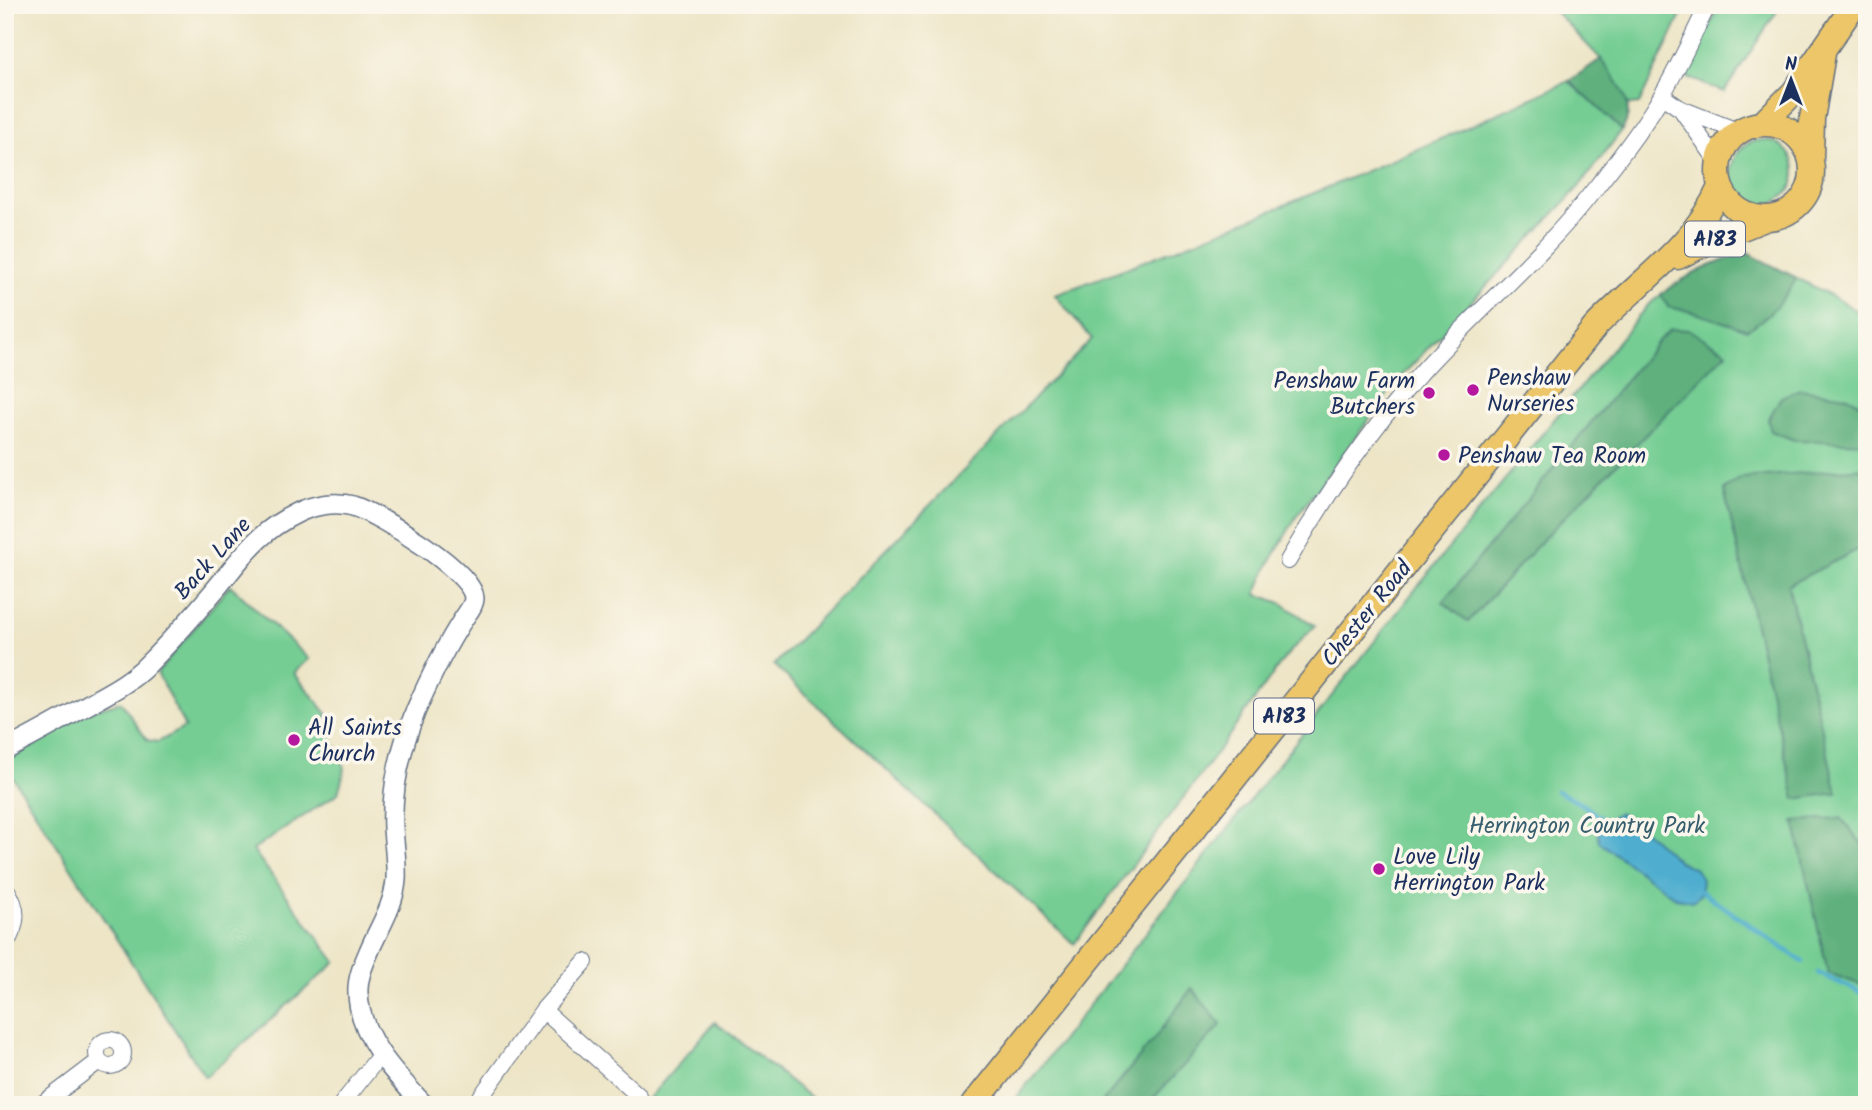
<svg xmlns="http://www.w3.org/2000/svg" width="1872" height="1110" font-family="Kalam,sans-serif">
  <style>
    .green { fill: #74cd93; stroke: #487e78; stroke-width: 2 }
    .forest { fill: #5fb07d; stroke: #3d706e; stroke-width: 2 }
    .water { fill: #50aecf; stroke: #366e96; stroke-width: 2 }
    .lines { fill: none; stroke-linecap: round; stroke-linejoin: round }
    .stream { stroke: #50aecf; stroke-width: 4.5 }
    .minor-casing { stroke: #646f82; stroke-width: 18 }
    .tertiary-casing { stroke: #646f82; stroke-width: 22 }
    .primary-casing { stroke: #646f82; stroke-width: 27 }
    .minor { stroke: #fff; stroke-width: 16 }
    .tertiary { stroke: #fff; stroke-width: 19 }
    .primary { stroke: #ecc669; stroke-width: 24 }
    .poi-dot { fill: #b5179e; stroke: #fbf7ec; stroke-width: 2.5 }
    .labels { text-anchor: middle; stroke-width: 7; stroke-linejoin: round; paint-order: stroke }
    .shield { fill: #fbf7ec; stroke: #5e6b89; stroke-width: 2 }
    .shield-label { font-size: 21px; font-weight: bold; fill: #1b2f5e }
    .poi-label { font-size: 23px; fill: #1b2f5e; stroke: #fbf7ec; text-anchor: start }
    .street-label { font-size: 23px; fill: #1b2f5e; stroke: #fbf7ec }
    .park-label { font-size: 23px; fill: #365e6e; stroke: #fbf7ec }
  </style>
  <rect width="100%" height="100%" fill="#fbf7ec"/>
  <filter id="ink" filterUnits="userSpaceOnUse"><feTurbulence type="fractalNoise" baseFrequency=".0143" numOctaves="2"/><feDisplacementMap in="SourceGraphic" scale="14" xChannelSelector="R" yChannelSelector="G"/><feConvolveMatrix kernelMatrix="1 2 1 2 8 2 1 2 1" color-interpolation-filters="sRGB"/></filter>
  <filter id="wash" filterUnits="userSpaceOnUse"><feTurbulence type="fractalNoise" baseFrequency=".00686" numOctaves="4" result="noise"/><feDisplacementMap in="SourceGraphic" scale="28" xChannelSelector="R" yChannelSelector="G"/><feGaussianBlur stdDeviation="1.57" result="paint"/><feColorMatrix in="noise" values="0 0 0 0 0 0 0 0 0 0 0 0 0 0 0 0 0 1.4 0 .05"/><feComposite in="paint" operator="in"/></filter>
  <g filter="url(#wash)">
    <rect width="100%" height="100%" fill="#ede5c6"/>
    <!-- green -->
    <path class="green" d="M 1549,5 L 1686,5 L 1639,104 L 1629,105 L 1601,59 Z
      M 1720,5 L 1781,5 L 1724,92 L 1684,76 Z
      M 1569,81 L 1622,130 L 1578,188 L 1400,378 L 1296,517 L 1268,566 L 1256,594 L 1281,603 L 1315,626 L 1286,656 L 1210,762 L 1074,944 L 774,665 L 1092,339 L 1055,295 C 1229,230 1401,159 1569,81 Z
      M1731 172a32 32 0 1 1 64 0a32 32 0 1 1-64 0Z
      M 1747,253 L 1834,297 L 1867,317 L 1867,1105 L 1011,1105 L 1425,577 L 1648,305 C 1683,277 1704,266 1747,253 Z
      M 230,585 L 309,659 L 294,673 L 328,715 L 324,719 L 345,769 L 338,793 L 253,850 L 336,962 L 205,1077 L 5,765 L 5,762 L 88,711 L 121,702 L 147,740 L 158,742 L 185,727 L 157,673 Z
      M 715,1022 L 820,1105 L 643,1105 Z"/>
    <!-- forest -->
    <path class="forest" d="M 1601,59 C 1616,80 1639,104 1622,130 L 1569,81 Z
      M 1747,253 L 1797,278 C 1783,300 1769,317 1747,330 L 1693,312 L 1668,307 L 1661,294 C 1688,274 1715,262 1747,253 Z
      M 1671,329 L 1689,330 L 1727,352 L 1549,533 L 1468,622 L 1443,602 L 1659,340 Z
      M 1800,389 L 1846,396 L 1867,407 L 1867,443 L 1794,440 L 1771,431 L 1768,420 L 1781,397 Z
      M 1864,468 L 1867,470 L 1867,545 L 1788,585 L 1837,793 L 1795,799 L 1724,490 L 1741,478 Z
      M 1841,818 L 1867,850 L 1867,987 L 1828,973 L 1794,821 Z
      M 1192,988 L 1221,1025 L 1147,1105 L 1100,1105 L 1151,1043 Z"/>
    <!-- water -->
    <path class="water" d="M 1619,813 L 1636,823 L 1678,861 L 1696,869 L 1702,880 L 1700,895 L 1693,901 L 1676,898 L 1599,842 L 1598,824 Z"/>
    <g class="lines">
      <!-- stream -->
      <path class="stream" d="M 1557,791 L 1585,806 L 1603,820
        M 1701,891 L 1803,962
        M 1818,973 L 1867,995"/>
    </g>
  </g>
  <g filter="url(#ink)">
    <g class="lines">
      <!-- minor casing -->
      <g class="minor-casing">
        <path id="minor" d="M 1662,96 L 1681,109 L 1737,131
          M 1681,109 L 1718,162
          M 1288,561 C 1328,491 1372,427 1426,367 C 1481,307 1544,254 1594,190 C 1618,160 1643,128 1662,95 C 1679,66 1693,35 1708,5
          M 5,887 C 19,908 19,923 5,945
          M 543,1010 L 639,1096
          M97 1053a13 13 0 1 1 26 0a13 13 0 1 1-26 0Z
          M 41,1105 L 99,1061
          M 341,1105 L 381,1054
          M 475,1105 L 543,1010 L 585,962"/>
      </g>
      <!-- tertiary casing -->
      <g class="tertiary-casing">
        <path id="tertiary" d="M 5,750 C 36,735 66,717 96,700 C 114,690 134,679 148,664 C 171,641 193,616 214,591 C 241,559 257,532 297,513 C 313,505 335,501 353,506 C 378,514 473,571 474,598 C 474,605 468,612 464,618 C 445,647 430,678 416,710 C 401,748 391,786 393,828 C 394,845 397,862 396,880 C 394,905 380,926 370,949 C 364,963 357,978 358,993 C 359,1037 396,1075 424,1105"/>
      </g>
      <!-- primary casing -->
      <g class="primary-casing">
        <path id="primary" d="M 1763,123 L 1794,92 L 1854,5
          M1718 171a47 47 0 1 1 94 0a47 47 0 1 1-94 0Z
          M 1811,159 L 1812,119 L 1823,54
          M 1678,257 L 1712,240 L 1767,218
          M 973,1105 L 1595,327 C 1639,281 1694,247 1720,187"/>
      </g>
      <!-- minor -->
      <use href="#minor" class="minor"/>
      <!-- tertiary -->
      <use href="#tertiary" class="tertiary"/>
      <!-- primary -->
      <use href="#primary" class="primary"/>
    </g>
  </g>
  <!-- markers -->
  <g class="poi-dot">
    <circle cx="1473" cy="390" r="7"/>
    <circle cx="1429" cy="393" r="7"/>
    <circle cx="1444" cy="455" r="7"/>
    <circle cx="294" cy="740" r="7"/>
    <circle cx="1379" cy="869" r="7"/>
  </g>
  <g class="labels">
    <!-- shield labels -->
    <g class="shield">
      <rect x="1685" y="221.5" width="60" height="35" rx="5"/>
      <rect x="1254" y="698.5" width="60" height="35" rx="5"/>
    </g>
    <g class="shield-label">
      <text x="1715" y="246">A183</text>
      <text x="1284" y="723">A183</text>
    </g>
    <!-- poi labels -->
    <g class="poi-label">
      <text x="1487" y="385">Penshaw<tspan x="1487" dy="26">Nurseries</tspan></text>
      <text x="1415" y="388" text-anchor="end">Penshaw Farm<tspan x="1415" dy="26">Butchers</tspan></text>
      <text x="1458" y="463">Penshaw Tea Room</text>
      <text x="308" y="735">All Saints<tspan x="308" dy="26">Church</tspan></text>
      <text x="1393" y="864">Love Lily<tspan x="1393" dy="26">Herrington Park</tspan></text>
    </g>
    <!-- street labels -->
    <g class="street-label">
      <text transform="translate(212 558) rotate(-48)" y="8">Back Lane</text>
      <text transform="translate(1366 613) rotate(-51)" y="8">Chester Road</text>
    </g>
    <!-- park labels -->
    <g class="park-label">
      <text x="1587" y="833">Herrington Country Park</text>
    </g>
  </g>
  <!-- margin -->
  <rect width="1872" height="1110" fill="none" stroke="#fbf7ec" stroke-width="28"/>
  <!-- north arrow -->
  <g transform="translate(1791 80)" stroke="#fbf7ec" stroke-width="5" paint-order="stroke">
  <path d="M0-5L12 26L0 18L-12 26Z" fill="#1b2f5e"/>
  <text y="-10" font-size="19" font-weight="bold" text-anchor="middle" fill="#1b2f5e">N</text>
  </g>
</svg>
